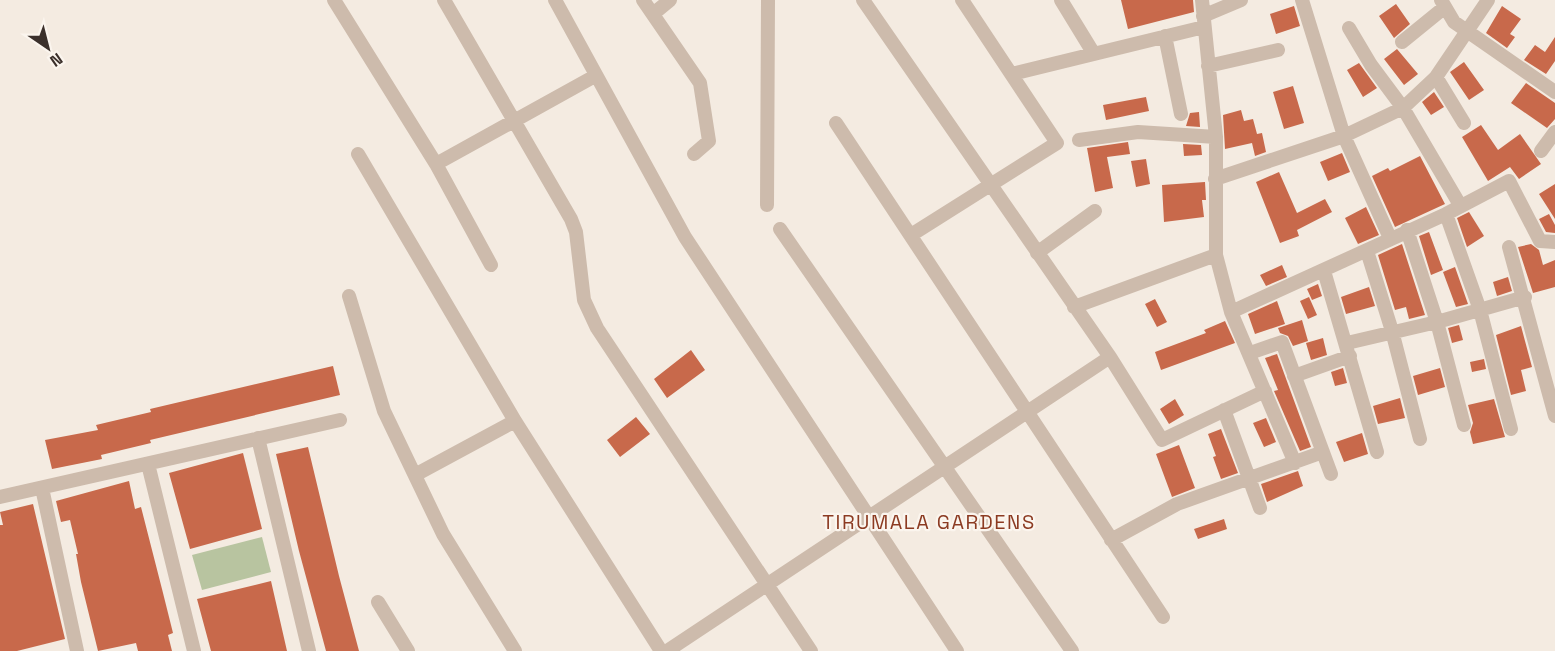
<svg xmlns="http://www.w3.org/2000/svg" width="1555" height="651" font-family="'Space Grotesk',sans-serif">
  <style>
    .green { fill: #b8c4a0 }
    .building { fill: #c8694b }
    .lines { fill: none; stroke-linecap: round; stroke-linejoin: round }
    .minor { stroke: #cdbbac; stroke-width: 14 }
    .labels { text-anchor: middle; stroke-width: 4.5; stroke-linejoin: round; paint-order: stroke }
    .neighbourhood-label { font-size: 20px; letter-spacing: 1.5px; fill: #8c3b22; stroke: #fbf5ee }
  </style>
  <rect width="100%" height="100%" fill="#f4ebe1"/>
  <!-- green -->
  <path class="green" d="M 262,537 L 271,572 L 202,590 L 192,555 Z"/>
  <!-- building -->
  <path class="building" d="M 1121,0 L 1193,0 L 1194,12 L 1128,29 Z
    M 1396,4 L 1410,24 L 1394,38 L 1379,16 Z
    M 1294,6 L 1300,26 L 1276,34 L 1270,14 Z
    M 1502,6 L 1521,19 L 1510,34 L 1515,37 L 1507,48 L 1486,33 Z
    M 1555,37 L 1555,61 L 1546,74 L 1524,60 L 1535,45 L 1545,52 Z
    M 1397,49 L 1418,74 L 1404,85 L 1384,59 Z
    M 1464,62 L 1484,90 L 1469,100 L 1450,72 Z
    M 1359,63 L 1377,88 L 1363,97 L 1347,70 Z
    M 1526,83 L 1555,103 L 1555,119 L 1547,128 L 1511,103 Z
    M 1293,86 L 1304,123 L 1284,129 L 1273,92 Z
    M 1434,92 L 1444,107 L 1431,115 L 1422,102 Z
    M 1146,97 L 1149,111 L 1106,120 L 1103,105 Z
    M 1241,110 L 1244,121 L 1253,119 L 1257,134 L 1262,133 L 1266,152 L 1255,156 L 1252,143 L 1225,149 L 1223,115 Z
    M 1199,112 L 1200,127 L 1186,126 L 1190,113 Z
    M 1481,125 L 1498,150 L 1520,134 L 1541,164 L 1519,179 L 1510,167 L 1488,181 L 1462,137 Z
    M 1128,142 L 1130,154 L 1107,157 L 1113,188 L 1095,192 L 1087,148 Z
    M 1183,144 L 1201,145 L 1202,155 L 1184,156 Z
    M 1342,153 L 1350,172 L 1328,181 L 1320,162 Z
    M 1420,156 L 1445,204 L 1395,227 L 1372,176 L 1388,168 L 1390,171 Z
    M 1146,159 L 1150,184 L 1136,187 L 1131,161 Z
    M 1279,172 L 1297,213 L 1325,199 L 1332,212 L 1297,230 L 1299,236 L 1280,243 L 1256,182 Z
    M 1205,182 L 1206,200 L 1202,200 L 1204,217 L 1164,222 L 1162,185 Z
    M 1555,184 L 1555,219 L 1539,194 Z
    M 1366,207 L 1379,235 L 1358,244 L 1345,218 Z
    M 1469,212 L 1484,236 L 1467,247 L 1457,218 Z
    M 1549,214 L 1555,225 L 1555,233 L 1546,232 L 1539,219 Z
    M 1429,232 L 1443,270 L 1431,275 L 1419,236 Z
    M 1402,244 L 1425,315 L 1409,319 L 1406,307 L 1395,310 L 1378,255 Z
    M 1531,244 L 1539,250 L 1543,265 L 1555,260 L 1555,287 L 1533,293 L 1518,247 Z
    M 1282,265 L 1287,277 L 1266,286 L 1260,275 Z
    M 1455,267 L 1468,304 L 1456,307 L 1443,272 Z
    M 1508,277 L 1512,291 L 1497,296 L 1493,282 Z
    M 1318,284 L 1322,296 L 1312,300 L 1307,289 Z
    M 1369,287 L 1375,306 L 1346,314 L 1341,297 Z
    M 1309,297 L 1317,315 L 1308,319 L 1300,301 Z
    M 1155,299 L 1167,322 L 1157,327 L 1145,304 Z
    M 1277,301 L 1285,324 L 1255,334 L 1248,314 Z
    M 1302,320 L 1308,341 L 1293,346 L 1288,336 L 1280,333 L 1278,328 Z
    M 1225,321 L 1235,343 L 1161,370 L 1155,352 L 1206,333 L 1204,330 Z
    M 1459,325 L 1463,340 L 1452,343 L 1448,328 Z
    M 1521,326 L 1532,367 L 1521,370 L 1526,391 L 1511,395 L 1496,335 Z
    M 1323,338 L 1327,355 L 1311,360 L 1306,343 Z
    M 691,350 L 705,370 L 667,398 L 654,379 Z
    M 1277,354 L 1311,447 L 1300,451 L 1274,391 L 1278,390 L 1265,358 Z
    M 1484,359 L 1486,369 L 1472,372 L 1470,362 Z
    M 333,366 L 340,395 L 150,440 L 151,443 L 101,455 L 102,459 L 52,469 L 45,440 L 98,430 L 96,425 L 151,412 L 150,409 Z
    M 1343,368 L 1347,383 L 1335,386 L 1331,372 Z
    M 1440,368 L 1445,387 L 1418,395 L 1413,376 Z
    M 1400,398 L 1405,418 L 1378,424 L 1373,406 Z
    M 1175,399 L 1184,415 L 1169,424 L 1160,409 Z
    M 1494,399 L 1505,437 L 1473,444 L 1470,432 L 1473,423 L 1468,405 Z
    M 636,417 L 650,434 L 620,457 L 607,440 Z
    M 1266,418 L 1276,442 L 1264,447 L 1253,423 Z
    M 1221,429 L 1238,473 L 1221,479 L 1213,457 L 1216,456 L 1208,434 Z
    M 1362,433 L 1368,454 L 1344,462 L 1336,442 Z
    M 1179,445 L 1195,488 L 1172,497 L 1156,454 Z
    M 308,447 L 339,576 L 359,651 L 326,651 L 299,551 L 276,454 Z
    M 243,453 L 262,529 L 190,549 L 169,473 Z
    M 1298,471 L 1303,486 L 1267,502 L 1261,484 Z
    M 129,481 L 135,509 L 141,507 L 162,589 L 173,633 L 168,635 L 172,651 L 138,651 L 136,643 L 98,651 L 81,582 L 76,554 L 78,554 L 70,520 L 61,522 L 56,501 Z
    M 33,504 L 65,639 L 17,651 L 0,651 L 0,525 L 3,525 L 0,512 Z
    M 1224,519 L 1227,529 L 1198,539 L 1194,529 Z
    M 271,581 L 287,651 L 211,651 L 197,599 Z"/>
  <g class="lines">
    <!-- minor -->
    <path class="minor" d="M 334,0 L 436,164 L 595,76
      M 444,0 L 571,219 L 576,232 L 584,300 L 597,328 L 811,651
      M 555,0 L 685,237 L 957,651
      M 643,0 L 700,83 L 709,141 L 694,154
      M 863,0 L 1110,357 L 1162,440 L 1265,391
      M 1061,0 L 1094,54
      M 1202,0 L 1216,137 L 1216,255 L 1231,312 L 1295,463
      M 1302,0 L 1344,136 L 1390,238
      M 1441,0 L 1454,22 L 1555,92
      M 653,14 L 670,0
      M 1203,16 L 1241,0
      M 1349,28 L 1371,65 L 1403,108 L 1460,205
      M 1165,36 L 1181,114
      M 1402,42 L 1445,7
      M 1208,66 L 1278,50
      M 1012,74 L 1204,27
      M 1436,77 L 1464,123
      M 836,123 L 1163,617
      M 1079,140 L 1138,132 L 1216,137
      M 1541,151 L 1555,132
      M 358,154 L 515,421 L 661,651
      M 436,164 L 491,265
      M 1215,179 L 1344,136 L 1403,108 L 1436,77 L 1488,0
      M 767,205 L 768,0
      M 1446,214 L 1480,310 L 1511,429
      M 780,229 L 1072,651
      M 1407,230 L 1437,322 L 1464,425
      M 911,235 L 1057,143 L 962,0
      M 1509,247 L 1555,416
      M 1367,251 L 1392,331 L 1420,439
      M 1037,253 L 1095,211
      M 1324,271 L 1377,452
      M 349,296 L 384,411 L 443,534 L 515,651
      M 1074,307 L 1216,255
      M 1231,312 L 1446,214 L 1509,181 L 1540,241 L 1555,242
      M 1347,343 L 1437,322 L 1525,297
      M 1250,353 L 1282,342 L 1331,474
      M 1294,376 L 1350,356
      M 1224,410 L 1260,508
      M 258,438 L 309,651
      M 148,464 L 194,651
      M 415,475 L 515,421
      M 42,488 L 77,651
      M 0,497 L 340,420
      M 1111,540 L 1177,504 L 1323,452
      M 378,602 L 408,651
      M 667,651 L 1110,357"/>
  </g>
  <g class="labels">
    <!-- neighbourhood labels -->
    <g class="neighbourhood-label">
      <text x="929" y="529">TIRUMALA GARDENS</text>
    </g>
  </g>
  <!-- north arrow -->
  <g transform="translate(48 48) rotate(145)" stroke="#fbf5ee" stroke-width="4.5" paint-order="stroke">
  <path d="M0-4.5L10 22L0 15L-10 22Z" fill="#3b302b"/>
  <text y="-9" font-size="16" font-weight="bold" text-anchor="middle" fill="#3b302b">N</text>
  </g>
</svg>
